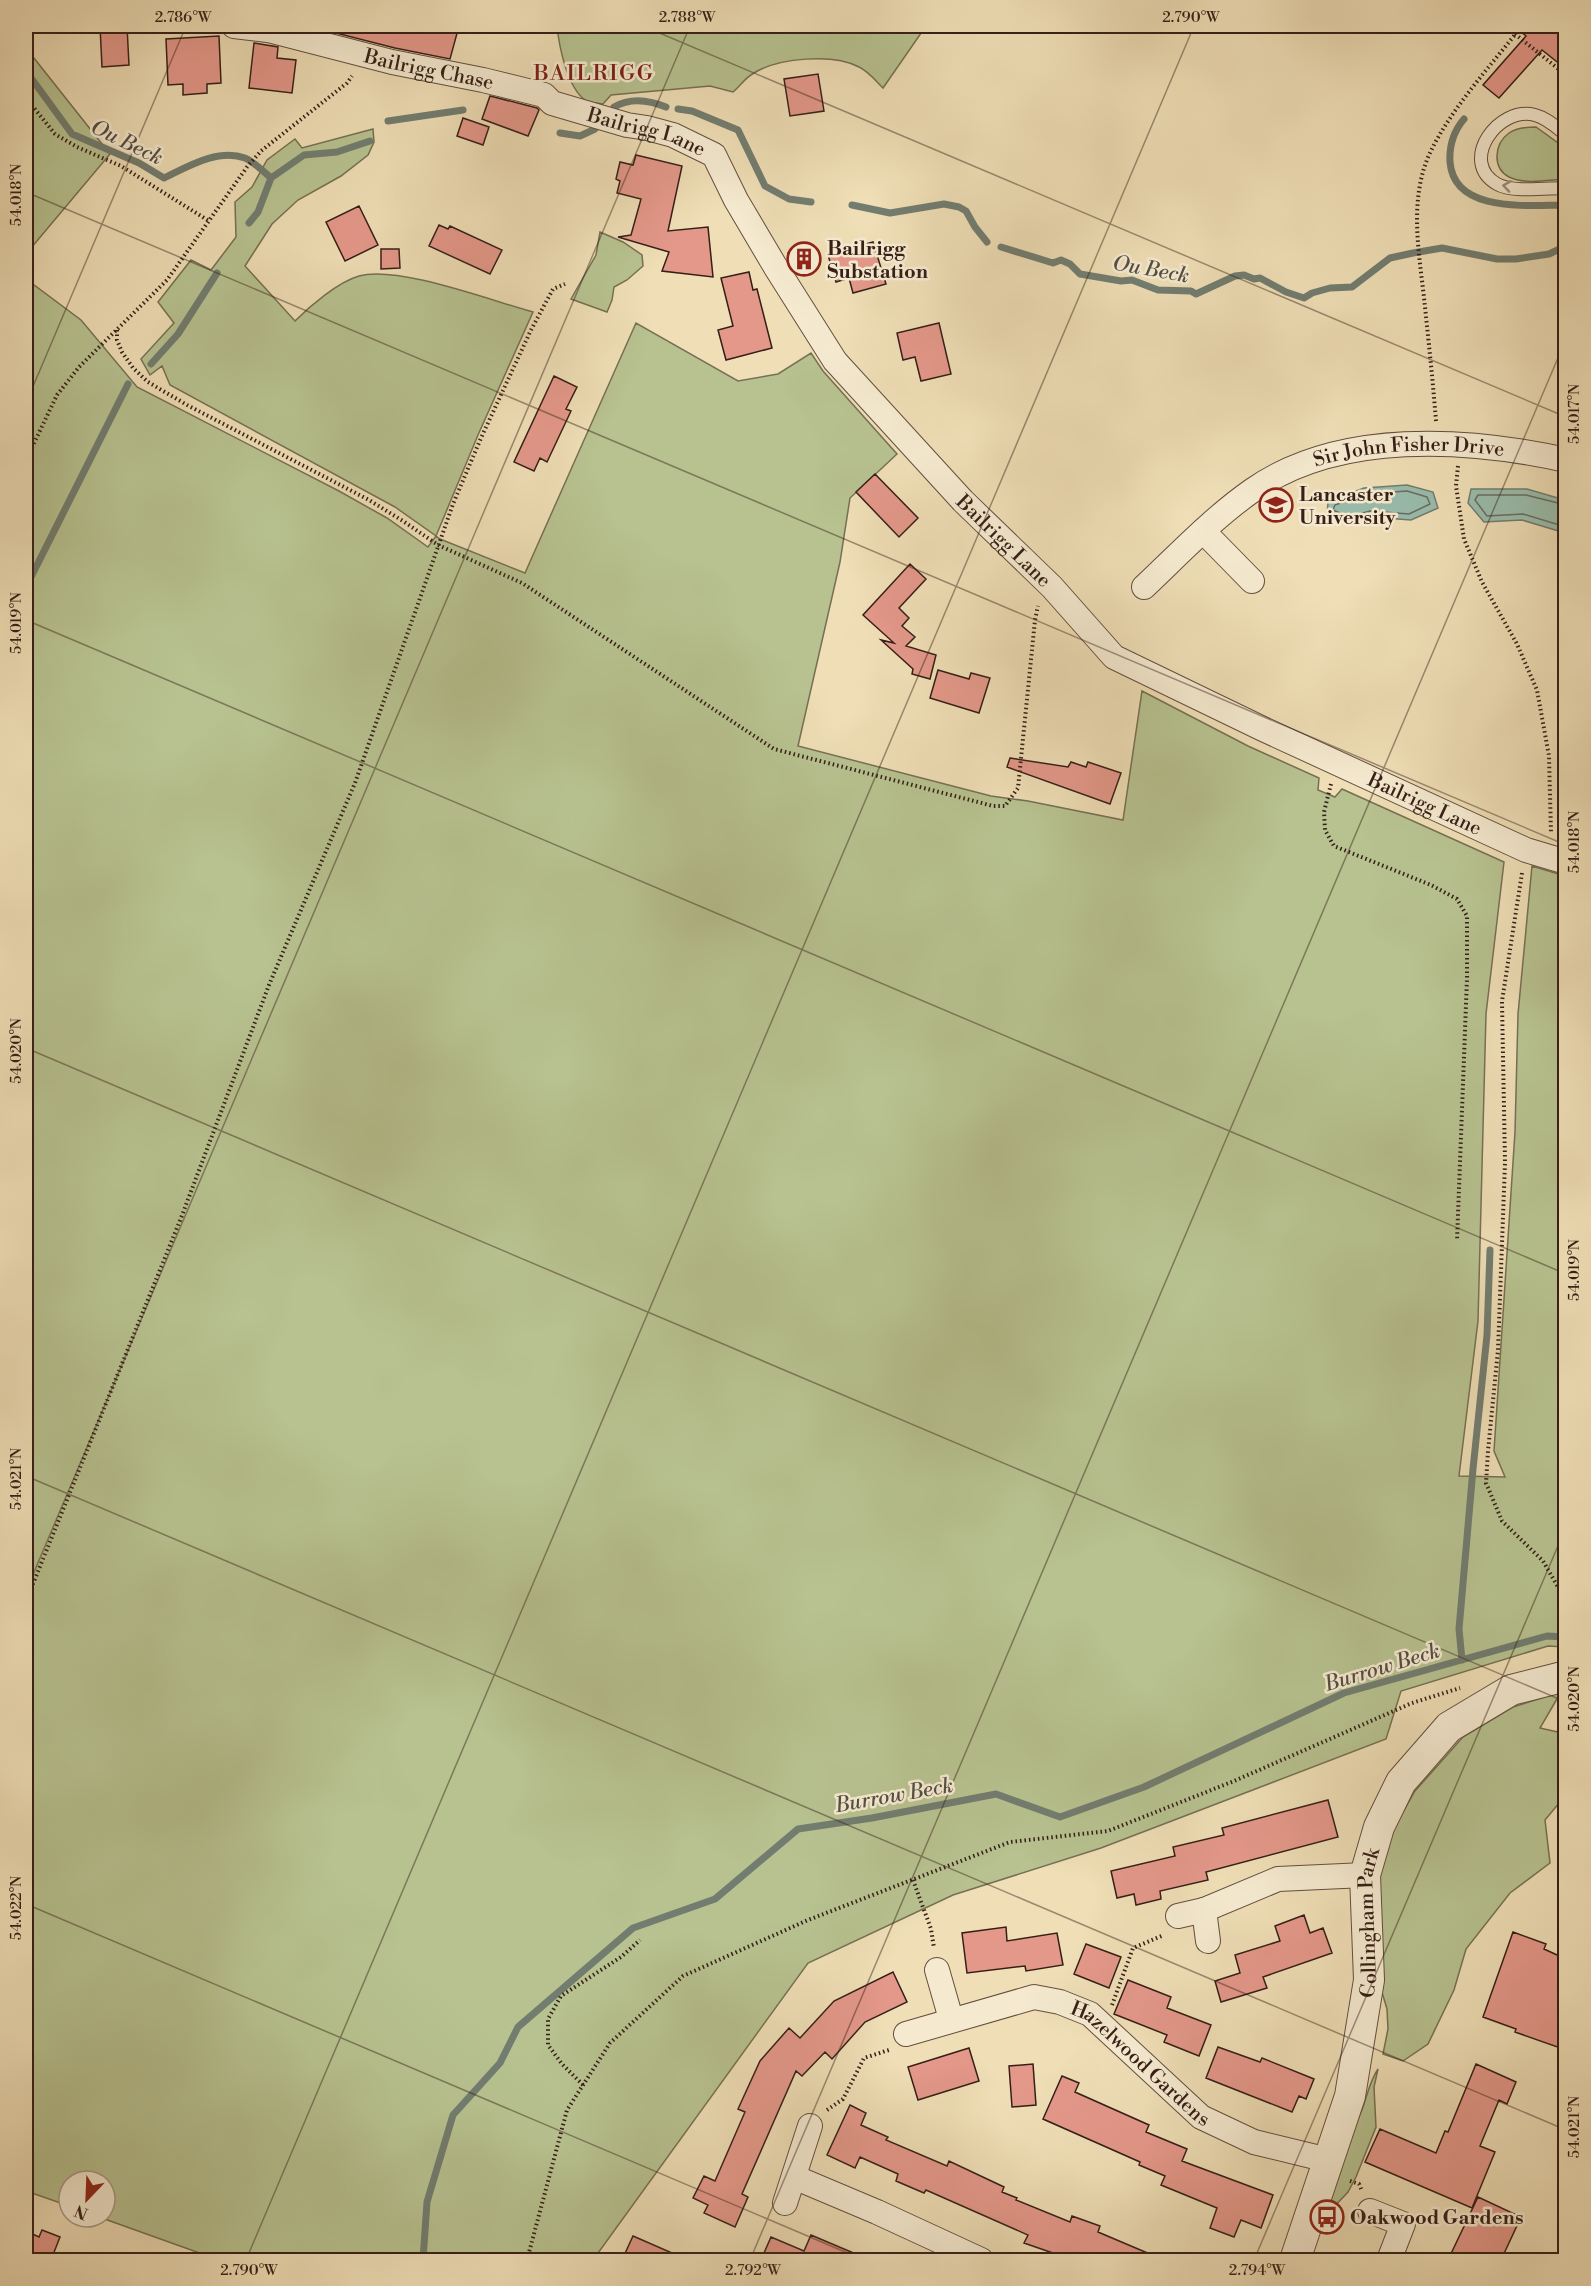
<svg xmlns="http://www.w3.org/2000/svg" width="1591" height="2286" font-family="'Libre Bodoni',serif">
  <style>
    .green { fill: #b7c290; stroke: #767054; stroke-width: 1.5 }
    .water { fill: #9abcac; stroke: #727d70; stroke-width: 1.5 }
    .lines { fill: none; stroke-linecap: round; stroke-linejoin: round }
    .shore { stroke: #686e62; stroke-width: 1.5 }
    .stream { stroke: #727d70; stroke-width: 7 }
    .building { fill: #e4988a; stroke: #351f17; stroke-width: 1.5 }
    .service-casing { stroke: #644f3f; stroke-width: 14 }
    .minor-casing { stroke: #644f3f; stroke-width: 26 }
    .tertiary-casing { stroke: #644f3f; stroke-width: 32 }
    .path { stroke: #351f17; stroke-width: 4; stroke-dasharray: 1.5 3; stroke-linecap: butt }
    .service { stroke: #f5ead0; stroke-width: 12 }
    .minor { stroke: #f5ead0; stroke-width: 24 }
    .tertiary { stroke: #f5ead0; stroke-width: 30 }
    .oneway { stroke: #9f8f7d }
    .ticks { fill: none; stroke: #351f17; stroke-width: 1.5; stroke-opacity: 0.45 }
    .labels { text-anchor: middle; stroke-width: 5; stroke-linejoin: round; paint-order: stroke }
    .street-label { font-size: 20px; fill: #351f17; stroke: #f5ead0 }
    .poi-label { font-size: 20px; font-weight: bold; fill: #351f17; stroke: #f5ead0; text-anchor: start }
    .water-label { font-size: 21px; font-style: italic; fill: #534e44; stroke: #f5ead0 }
    .quarter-label { font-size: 22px; letter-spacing: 1.5px; fill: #7a1f14; stroke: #f5ead0 }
    .neatline { fill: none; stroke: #351f17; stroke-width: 2 }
    .ticks-label { font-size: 15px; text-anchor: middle; fill: #351f17 }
  </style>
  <rect width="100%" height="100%" fill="#efdeb6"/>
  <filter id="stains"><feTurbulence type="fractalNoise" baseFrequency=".00333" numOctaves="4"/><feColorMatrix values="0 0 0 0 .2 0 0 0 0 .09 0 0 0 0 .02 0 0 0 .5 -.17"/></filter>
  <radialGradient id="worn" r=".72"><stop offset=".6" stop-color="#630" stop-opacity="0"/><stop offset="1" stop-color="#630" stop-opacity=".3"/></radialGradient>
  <!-- green -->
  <path class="green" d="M 557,26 L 926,26 L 883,88 C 876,81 868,71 859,67 C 833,53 778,58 754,73 C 746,77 740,86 733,92 L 710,86 L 611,95 L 603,104 C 598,103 589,103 585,100 C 567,87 559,46 557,26 Z
    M 26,48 L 110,154 L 26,254 Z
    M 1536,127 L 1565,148 L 1565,179 C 1548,180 1525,185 1509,177 C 1492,168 1494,144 1509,133 C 1516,128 1527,127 1536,127 Z
    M 373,129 L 374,142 L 368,155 L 341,176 L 298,200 L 272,224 L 245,266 L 295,321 C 310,306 338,282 359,276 C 397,265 492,301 533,312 L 478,435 L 436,536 L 440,539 L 525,573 L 636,323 L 738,381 L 778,374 L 811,353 L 823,371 L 897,454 L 850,498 L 840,562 L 798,746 L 991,796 L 1028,801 L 1123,820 L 1142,691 L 1248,746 L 1319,778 L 1318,790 L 1335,797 L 1342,789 L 1504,862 L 1486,1014 L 1478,1321 L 1459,1476 L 1505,1477 L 1494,1451 L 1515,1132 L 1518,1014 L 1532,866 L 1565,876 L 1565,1647 L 1548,1646 L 1401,1691 L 1386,1739 L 1101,1848 L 953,1895 L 808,1963 L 593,2260 L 219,2260 L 99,2217 L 105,2217 L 105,2181 L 69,2181 L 69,2206 L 26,2191 L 26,279 L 81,320 L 137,387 L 339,491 L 387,518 L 428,547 L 436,536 L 395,507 L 170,385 L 162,366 L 150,375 L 141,359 L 174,323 L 158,302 L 191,260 L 211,270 L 236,237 L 235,202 L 252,187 L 267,160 L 295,139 L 302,148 Z
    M 600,232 L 623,242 L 642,255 L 643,266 L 627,280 L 614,287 L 612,300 L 607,312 L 571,299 L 596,255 Z
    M 1561,1692 L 1540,1728 L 1562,1733 L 1565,1736 L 1565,1796 L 1545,1820 L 1550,1863 L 1510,1893 L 1466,1949 L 1454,1990 L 1428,2044 L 1403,2061 L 1383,2054 L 1388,2029 L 1387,2009 L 1381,1989 L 1378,1879 L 1390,1835 L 1415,1791 L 1463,1737 L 1513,1707 Z
    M 1378,2069 L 1374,2087 L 1376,2127 L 1356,2177 L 1348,2192 L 1330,2211 L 1325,2208 C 1335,2175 1348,2144 1361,2112 C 1367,2098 1369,2082 1378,2069 Z"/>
  <!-- water -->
  <path class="water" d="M 1407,485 L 1433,492 L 1438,508 L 1411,520 L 1371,517 L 1349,524 L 1327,515 L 1328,502 L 1364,488 Z
    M 1471,489 L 1527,489 L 1565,500 L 1565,533 L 1522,520 L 1484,522 L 1468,503 Z"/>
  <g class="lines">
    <!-- shore -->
    <path class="shore" d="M 1407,491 L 1427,497 L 1430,504 L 1409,514 L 1370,511 L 1349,517 L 1333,510 L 1335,505 L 1366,494 Z
      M 1566,505 L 1526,495 L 1478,495 L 1475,500 L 1487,516 L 1523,514 L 1566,527"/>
    <!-- stream -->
    <path class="stream" d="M 26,71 L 72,134 L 139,163 L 164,178 C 187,167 218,148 245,158 C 254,162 264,172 271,178 L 304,155 L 337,152 L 370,141
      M 614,107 C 631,97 649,100 666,107
      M 678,109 L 692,111 L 738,130 L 765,186 L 789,199 L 811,202
      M 1464,119 C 1453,132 1449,145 1450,162 C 1454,214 1530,205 1566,205
      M 388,121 L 463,110
      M 560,133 L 580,136 L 595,129
      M 852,205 L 890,213 L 944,204 L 959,207 L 966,211 L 975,227 L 987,242
      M 249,223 L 258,212 L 271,178
      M 1001,247 L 1053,263 L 1061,260 L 1070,264 L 1080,274 L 1121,281 L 1132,280 L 1158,290 L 1191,291 L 1196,294 L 1235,276 L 1244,275 L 1254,279 L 1260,278 L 1286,292 L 1304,298 L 1312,293 L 1330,288 L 1352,287 L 1390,258 L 1413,253 L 1442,248 L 1497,259 L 1516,259 L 1549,254 L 1566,246
      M 151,364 L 178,334 L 217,273
      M 26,587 L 128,384
      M 1462,1660 L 1459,1629 L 1473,1469 L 1487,1335 L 1490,1250
      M 423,2260 L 427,2202 L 453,2115 L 500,2063 L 518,2027 L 633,1928 L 715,1899 L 798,1829 L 872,1818 L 996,1794 L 1060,1817 L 1144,1787 L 1344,1693 L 1547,1636 L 1566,1637"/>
  </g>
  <!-- building -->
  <path class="building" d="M 100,26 L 127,26 L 129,65 L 102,67 Z
    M 324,26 L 459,26 L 450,59 L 395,48 L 324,30 Z
    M 1514,26 L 1566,26 L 1566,69 L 1542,50 L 1499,98 L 1483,85 L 1526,36 Z
    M 219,36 L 221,83 L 207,84 L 207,93 L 194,94 L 183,95 L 183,84 L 168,85 L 166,39 Z
    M 254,43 L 278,47 L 277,58 L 296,60 L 292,93 L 249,88 Z
    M 818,74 L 824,111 L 790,116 L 784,79 Z
    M 490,96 L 537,108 L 539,110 L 528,136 L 482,119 Z
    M 463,118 L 489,127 L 483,145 L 457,136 Z
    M 636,155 L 682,166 L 668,231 L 708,227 L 713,277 L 662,271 L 669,252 L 618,237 L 631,235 L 641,199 L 617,193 L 620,181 L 616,179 L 620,162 L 633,165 Z
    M 359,206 L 378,245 L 345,261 L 326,222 Z
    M 439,225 L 448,229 L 450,226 L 502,250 L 490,274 L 429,246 Z
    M 873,242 L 886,284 L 853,293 L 849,278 L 836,282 L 828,255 Z
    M 805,243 L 820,264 L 802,275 L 788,253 Z
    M 381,249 L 399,249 L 400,268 L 381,269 Z
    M 749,272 L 753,290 L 757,289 L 772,348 L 726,360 L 718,330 L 733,326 L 721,278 Z
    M 939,323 L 951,374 L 921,381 L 915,357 L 903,360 L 897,333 Z
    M 554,376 L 577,387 L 566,409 L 571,411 L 547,462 L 540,458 L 534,471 L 514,462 Z
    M 875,474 L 918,518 L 899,537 L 856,492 Z
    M 910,564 L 926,579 L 899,608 L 909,618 L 902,626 L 915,637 L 906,646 L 936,655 L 930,679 L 912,674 L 913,669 L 881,640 L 894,643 L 863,615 Z
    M 938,670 L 969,679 L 971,673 L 990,678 L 979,713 L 930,698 Z
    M 1010,758 L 1068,767 L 1071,762 L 1086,767 L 1088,762 L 1121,773 L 1110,804 L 1007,767 Z
    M 1328,1800 L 1338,1837 L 1206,1872 L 1208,1880 L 1160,1891 L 1161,1899 L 1136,1905 L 1134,1894 L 1117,1898 L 1111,1871 L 1175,1856 L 1173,1847 L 1224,1835 L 1222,1828 Z
    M 1304,1915 L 1310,1933 L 1323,1928 L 1332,1953 L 1263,1977 L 1267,1988 L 1221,2002 L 1215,1981 L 1240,1973 L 1235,1955 L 1280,1941 L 1275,1926 Z
    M 1006,1927 L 1007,1941 L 1057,1933 L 1063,1965 L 1026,1971 L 1025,1966 L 967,1973 L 962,1933 Z
    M 1513,1932 L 1546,1944 L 1544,1949 L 1566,1959 L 1566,2050 L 1515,2032 L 1516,2029 L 1483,2017 Z
    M 1086,1944 L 1121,1957 L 1109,1988 L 1074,1974 Z
    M 893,1972 L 907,2002 L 865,2022 L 832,2059 L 825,2052 L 802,2076 L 796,2071 L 742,2194 L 748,2197 L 735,2227 L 704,2213 L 708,2205 L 693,2198 L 704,2176 L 715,2181 L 745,2112 L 738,2109 L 760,2061 L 789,2028 L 800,2038 L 834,2001 Z
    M 1128,1980 L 1171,1997 L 1167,2008 L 1211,2025 L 1199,2056 L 1164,2042 L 1167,2035 L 1114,2014 Z
    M 1218,2047 L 1260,2062 L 1262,2058 L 1314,2079 L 1306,2099 L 1299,2096 L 1292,2112 L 1206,2078 Z
    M 969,2048 L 979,2081 L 918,2100 L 908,2067 Z
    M 1033,2064 L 1036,2105 L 1012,2107 L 1009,2066 Z
    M 1476,2064 L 1516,2082 L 1507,2104 L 1499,2100 L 1480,2146 L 1495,2152 L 1472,2208 L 1365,2162 L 1380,2129 L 1436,2153 L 1445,2131 L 1448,2132 Z
    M 1062,2076 L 1079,2083 L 1075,2092 L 1149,2125 L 1146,2132 L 1187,2149 L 1182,2161 L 1273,2195 L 1261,2228 L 1241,2220 L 1234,2237 L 1210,2228 L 1217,2208 L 1161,2185 L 1165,2176 L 1139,2165 L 1140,2162 L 1043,2119 Z
    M 850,2105 L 866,2113 L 861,2125 L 888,2137 L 886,2140 L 947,2166 L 949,2161 L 1004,2187 L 1002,2192 L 1017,2198 L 1016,2200 L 1070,2222 L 1072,2216 L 1100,2226 L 1098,2232 L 1164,2260 L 1073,2260 L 1024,2243 L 1028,2235 L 926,2190 L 924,2193 L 896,2181 L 898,2174 L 860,2157 L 855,2168 L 827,2155 Z
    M 1478,2197 L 1521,2217 L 1501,2260 L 1448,2260 Z
    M 42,2230 L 60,2237 L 51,2260 L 26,2260 L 26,2231 L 39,2237 Z
    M 811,2235 L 870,2260 L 761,2260 L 771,2237 L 804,2251 Z
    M 633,2236 L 688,2260 L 622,2260 Z"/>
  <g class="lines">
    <!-- service casing -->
    <g class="service-casing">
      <path id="service" d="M 1566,135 C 1556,127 1547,118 1535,115 C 1498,105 1458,162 1497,184 C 1512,193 1548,188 1566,188"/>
    </g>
    <!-- minor casing -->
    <g class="minor-casing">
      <g id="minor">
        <path id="s1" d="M 234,26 L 268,30 L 392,62 L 483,80 L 544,95 L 552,103 L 627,125 L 647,128 L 673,135 L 714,155 L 736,200 L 775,266 L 835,361 L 963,501 L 1052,587 L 1114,657 L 1263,729 L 1526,850 L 1566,862"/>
        <path d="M 1203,531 L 1252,581"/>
        <path id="s2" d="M 1144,587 C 1179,554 1213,518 1253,490 C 1339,430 1467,438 1566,460"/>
        <path d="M 1204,1910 L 1208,1941"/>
        <path d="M 1178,1916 L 1204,1910 L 1278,1879 L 1365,1875"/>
        <path d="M 937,1970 L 951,2019"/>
        <path id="s3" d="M 906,2034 L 1034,1997 L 1060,2002 L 1090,2014 L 1201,2117 L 1254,2142 L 1328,2160"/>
        <path d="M 794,2177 L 877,2212 L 981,2260"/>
        <path d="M 785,2203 L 810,2126"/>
        <path d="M 1370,2211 L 1403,2224 L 1389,2260"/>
      </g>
    </g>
    <!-- tertiary casing -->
    <g class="tertiary-casing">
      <g id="tertiary">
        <path id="s4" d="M 1295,2260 L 1350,2096 L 1369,1980 L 1365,1875 L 1379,1827 L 1401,1782 L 1449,1727 L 1511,1690 L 1566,1676"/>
      </g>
    </g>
    <!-- path -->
    <path class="path" d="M 1515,34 L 1566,75
      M 26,98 L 55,134 L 77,147 L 121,166 L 209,221
      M 117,330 L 117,340 L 122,352 L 133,368 L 148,382 L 187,405 L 369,500 L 403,521 L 438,545 L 522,583 L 774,749 L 993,806 L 1005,806 L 1018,788 L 1035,620 L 1038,606
      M 1436,421 C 1433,383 1429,345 1425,307 C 1420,257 1408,203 1429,155 C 1449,111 1492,64 1522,26
      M 26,460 L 57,395 L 79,367 L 167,280 L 247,167 L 261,151 L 347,83 L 352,76
      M 1458,466 L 1456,486 L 1464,539 L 1482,582 L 1517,644 L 1537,690 L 1549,756 L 1551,833
      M 1331,784 L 1324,812 L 1325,830 L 1334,846 L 1431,885 L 1457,899 L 1467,916 L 1467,978 L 1457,1241
      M 1522,873 L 1502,1001 L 1505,1163 L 1498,1350 L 1488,1451 L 1486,1483 L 1502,1521 L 1543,1561 L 1562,1594 L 1566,1614
      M 26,1601 L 181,1218 L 269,985 L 355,783 L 453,504 L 481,438 L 531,330 L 553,289 L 565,284
      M 913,1880 L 931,1929 L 934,1948
      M 1112,2005 L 1133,1948 L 1164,1935
      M 583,2085 L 562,2064 L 548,2045 L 548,2019 L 561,1996 L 621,1957 L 640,1940
      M 827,2110 L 843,2099 L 864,2058 L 889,2050
      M 1350,2181 L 1359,2184 L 1362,2191
      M 527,2260 L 567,2110 L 610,2043 L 683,1976 L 808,1920 L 1010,1842 L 1108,1831 L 1234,1781 L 1412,1703 L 1460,1688"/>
    <!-- service -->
    <use href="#service" class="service"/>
    <!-- minor -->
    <use href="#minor" class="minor"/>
    <!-- tertiary -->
    <use href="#tertiary" class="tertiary"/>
  </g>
  <!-- one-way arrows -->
  <defs><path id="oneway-chevron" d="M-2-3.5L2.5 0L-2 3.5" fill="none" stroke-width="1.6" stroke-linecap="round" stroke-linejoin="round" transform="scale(1.5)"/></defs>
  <use class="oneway" href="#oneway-chevron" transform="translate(1507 186) rotate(-171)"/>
  <!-- ticks -->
  <path class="ticks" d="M 643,26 L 1566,417M 26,192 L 1566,845M 26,403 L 186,26M 26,620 L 1566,1274M 26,1048 L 1566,1702M 26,1476 L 1566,2130M 26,1591 L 690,26M 26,1904 L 864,2260M 246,2260 L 1194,26M 750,2260 L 1566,339M 1254,2260 L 1566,1527"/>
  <!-- icons -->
  <defs>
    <g id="building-ring" transform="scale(1.725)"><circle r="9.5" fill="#f5ead0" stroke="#8f2418" stroke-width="1.5"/><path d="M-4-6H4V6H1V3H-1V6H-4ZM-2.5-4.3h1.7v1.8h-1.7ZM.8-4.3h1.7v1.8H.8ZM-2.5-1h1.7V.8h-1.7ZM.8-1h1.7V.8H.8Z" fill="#8f2418"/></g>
    <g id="university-ring" transform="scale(1.725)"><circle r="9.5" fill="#f5ead0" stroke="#8f2418" stroke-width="1.5"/><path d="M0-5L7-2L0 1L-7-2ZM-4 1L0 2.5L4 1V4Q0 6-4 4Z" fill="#8f2418"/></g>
    <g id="bus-ring" transform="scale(1.725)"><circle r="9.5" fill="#f5ead0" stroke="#8f2418" stroke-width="1.5"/><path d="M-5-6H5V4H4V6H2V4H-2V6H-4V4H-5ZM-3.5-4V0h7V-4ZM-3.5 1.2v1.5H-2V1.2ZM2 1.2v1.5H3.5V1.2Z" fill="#8f2418"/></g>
  </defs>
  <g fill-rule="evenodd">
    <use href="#building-ring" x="804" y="259"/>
    <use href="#university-ring" x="1276" y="505"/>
    <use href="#bus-ring" x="1327" y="2217"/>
  </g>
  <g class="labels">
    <!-- street labels -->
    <g class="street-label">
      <text dy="7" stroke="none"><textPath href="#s1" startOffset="200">Bailrigg Chase</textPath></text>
      <text dy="7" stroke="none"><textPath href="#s1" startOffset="428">Bailrigg Lane</textPath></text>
      <text dy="7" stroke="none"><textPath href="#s2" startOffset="310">Sir John Fisher Drive</textPath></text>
      <text dy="7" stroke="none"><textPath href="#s1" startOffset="986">Bailrigg Lane</textPath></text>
      <text dy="7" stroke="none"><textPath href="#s1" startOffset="1490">Bailrigg Lane</textPath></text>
      <text dy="7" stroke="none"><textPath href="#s4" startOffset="348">Collingham Park</textPath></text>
      <text dy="7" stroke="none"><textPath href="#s3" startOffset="262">Hazelwood Gardens</textPath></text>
    </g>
    <!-- poi labels -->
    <g class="poi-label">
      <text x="827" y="255">Bailrigg<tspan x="827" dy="23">Substation</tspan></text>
      <text x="1299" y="501">Lancaster<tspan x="1299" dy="23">University</tspan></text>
      <text x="1350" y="2224">Oakwood Gardens</text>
    </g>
    <!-- water labels -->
    <g class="water-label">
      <text transform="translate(127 142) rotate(26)" y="7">Ou Beck</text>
      <text transform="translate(1151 269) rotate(10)" y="7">Ou Beck</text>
      <text transform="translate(1382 1667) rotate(-17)" y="7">Burrow Beck</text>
      <text transform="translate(894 1795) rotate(-10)" y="7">Burrow Beck</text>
    </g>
    <!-- quarter labels -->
    <g class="quarter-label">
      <text x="594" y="80">BAILRIGG</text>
    </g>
  </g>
  <!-- margin -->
  <rect width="1591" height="2286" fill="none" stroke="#efdeb6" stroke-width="66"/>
  <!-- north arrow -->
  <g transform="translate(87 2199) rotate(203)"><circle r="28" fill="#f5ead0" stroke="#a89986" stroke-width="1.5"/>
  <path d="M0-4.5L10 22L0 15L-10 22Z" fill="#8f2418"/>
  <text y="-9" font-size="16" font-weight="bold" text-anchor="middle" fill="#351f17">N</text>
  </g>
  <rect x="33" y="33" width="1525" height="2220" class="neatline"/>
  <g class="ticks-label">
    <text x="183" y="22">2.786°W</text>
    <text x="687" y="22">2.788°W</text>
    <text x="1191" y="22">2.790°W</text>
    <text transform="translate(16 195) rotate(-90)" y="5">54.018°N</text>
    <text transform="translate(1574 414) rotate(-90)" y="5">54.017°N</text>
    <text transform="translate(16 623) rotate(-90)" y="5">54.019°N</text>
    <text transform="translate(1574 842) rotate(-90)" y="5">54.018°N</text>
    <text transform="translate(16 1051) rotate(-90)" y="5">54.020°N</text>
    <text transform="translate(1574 1270) rotate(-90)" y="5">54.019°N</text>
    <text transform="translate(16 1479) rotate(-90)" y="5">54.021°N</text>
    <text transform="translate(1574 1699) rotate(-90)" y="5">54.020°N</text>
    <text transform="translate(16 1908) rotate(-90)" y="5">54.022°N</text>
    <text transform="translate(1574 2127) rotate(-90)" y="5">54.021°N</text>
    <text x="249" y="2275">2.790°W</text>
    <text x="753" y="2275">2.792°W</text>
    <text x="1257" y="2275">2.794°W</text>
  </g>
  <rect width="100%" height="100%" filter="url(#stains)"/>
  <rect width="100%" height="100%" fill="url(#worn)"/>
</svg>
